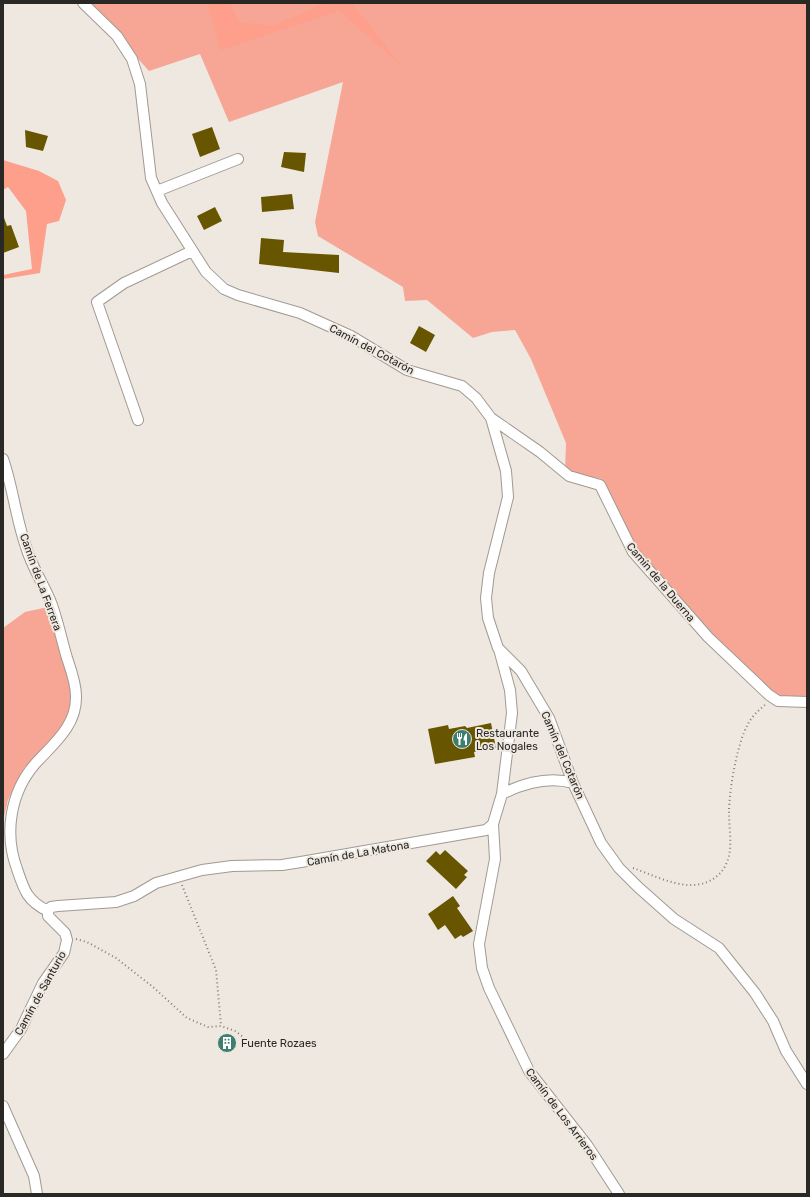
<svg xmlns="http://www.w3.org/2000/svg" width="810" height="1197" font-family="Rubik,sans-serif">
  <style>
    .green { fill: #f7a695 }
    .forest { fill: #fd9f8b }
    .building { fill: #685500 }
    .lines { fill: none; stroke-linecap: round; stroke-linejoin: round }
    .minor-casing { stroke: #a09a93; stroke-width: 12 }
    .path { stroke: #837f79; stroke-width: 2; stroke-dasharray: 1 3; stroke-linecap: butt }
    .minor { stroke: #fff; stroke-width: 10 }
    .labels { text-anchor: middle; stroke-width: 4; stroke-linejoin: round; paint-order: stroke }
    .street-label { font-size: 11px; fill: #2a2825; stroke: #eee8e0 }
    .poi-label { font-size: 11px; fill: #2a2825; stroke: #eee8e0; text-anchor: start }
  </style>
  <rect width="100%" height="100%" fill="#eee8e0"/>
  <!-- green -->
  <path class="green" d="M 88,3 L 807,3 L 807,702 L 769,695 L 633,552 L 600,485 L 602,479 L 565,472 L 566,443 L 531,359 L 515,330 L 492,332 L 473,338 L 427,300 L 405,301 L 403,287 L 318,236 L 315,222 L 343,82 L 229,122 L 200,54 L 149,71 Z
    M 48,607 L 70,687 L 71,709 L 58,732 L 24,768 L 8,800 L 3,821 L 3,628 L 25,612 Z"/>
  <!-- forest -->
  <path class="forest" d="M 207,3 L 230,3 L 239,22 L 273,26 L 325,3 L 352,3 L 401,65 L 339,11 L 221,50 Z
    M 3,160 L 39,171 L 58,181 L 66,200 L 59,221 L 47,224 L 40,273 L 3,279 L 3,275 L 32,269 L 26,211 L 8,187 L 3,190 Z"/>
  <!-- building -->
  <path class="building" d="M 212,127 L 220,149 L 200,157 L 192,134 Z
    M 25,130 L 48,136 L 43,151 L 26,147 Z
    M 284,152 L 306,153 L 304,172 L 281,167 Z
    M 292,194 L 294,209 L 262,212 L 261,197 Z
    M 215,207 L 222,221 L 204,230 L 197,216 Z
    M 3,215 L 7,226 L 11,225 L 19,247 L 3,253 Z
    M 261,238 L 284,240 L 283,252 L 339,255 L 339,273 L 259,264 Z
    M 419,326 L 435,335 L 426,352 L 410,343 Z
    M 491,723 L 496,748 L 474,752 L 475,757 L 435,764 L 428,729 L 448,725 L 449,729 L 465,726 L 467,728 Z
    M 445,850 L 468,871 L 464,875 L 467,877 L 456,889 L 426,861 L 436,851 L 440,855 Z
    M 453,896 L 460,906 L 457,908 L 473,931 L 463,937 L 461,935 L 455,939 L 445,925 L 438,930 L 428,914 Z
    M 225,1039 L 232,1043 L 229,1048 L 223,1044 Z"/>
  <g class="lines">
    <!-- minor casing -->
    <g class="minor-casing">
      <path id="minor" d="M 83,3 L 117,36 L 132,59 L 140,84 L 151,178 L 162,203 L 206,272 L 224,289 L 238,295 L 300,313 L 351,336 L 407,370 L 462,386 L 476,398 L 491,418 L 506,471 L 508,497 L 489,573 L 486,598 L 488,618 L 498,648 L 521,671 L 549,718 L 573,783 L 601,843 L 619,868 L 638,887 L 674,919 L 719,948 L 755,993 L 773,1021 L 786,1051 L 807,1084
        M 157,191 L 238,159
        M 491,418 L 540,452 L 569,476 L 600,485 L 633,552 L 708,637 L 769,695 L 778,701 L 807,702
        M 138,420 L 97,302 L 124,283 L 192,251
        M 3,459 C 13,488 16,519 26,547 C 32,568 45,586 52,605 C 58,622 62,641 67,658 C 71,670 76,683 76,696 C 77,726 53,744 35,764 C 10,793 4,834 17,869 C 24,890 27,901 48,911
        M 502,794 C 524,783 548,776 573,783
        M 493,824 L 495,859 L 479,944 L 482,968 L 489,988 L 529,1071 L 587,1145 L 619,1194
        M 48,911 L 51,907 L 58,906 L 116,902 L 134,896 L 156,883 L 202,870 L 232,866 L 282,865 L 301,862 L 486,830 L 493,824 L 502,794 L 512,713 L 510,690 L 499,649
        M 3,1054 L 21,1029 L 43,983 L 64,953 L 67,940 L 65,933 L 48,916 L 48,911
        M 3,1106 L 34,1176 L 37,1194"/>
    </g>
    <!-- path -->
    <path class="path" d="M 633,868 C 650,874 670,884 688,885 C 705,886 721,878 727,862 C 733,848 729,829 729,813 C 729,791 737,743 748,724 C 752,716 759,710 766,704
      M 182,885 L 216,970 L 221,1025
      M 76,939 L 87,942 L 116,958 L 153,987 L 187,1018 L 208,1027 L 221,1026 L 235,1031 L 246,1039"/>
    <!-- minor -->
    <use href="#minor" class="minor"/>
  </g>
  <!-- icons -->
  <defs>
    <g id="restaurant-disc" transform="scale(1)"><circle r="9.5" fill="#3d7e6e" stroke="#eee8e0"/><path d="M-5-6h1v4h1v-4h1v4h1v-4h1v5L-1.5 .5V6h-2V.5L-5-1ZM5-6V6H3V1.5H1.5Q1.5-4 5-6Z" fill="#fff"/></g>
    <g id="building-disc" transform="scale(1)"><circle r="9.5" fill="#3d7e6e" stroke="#eee8e0"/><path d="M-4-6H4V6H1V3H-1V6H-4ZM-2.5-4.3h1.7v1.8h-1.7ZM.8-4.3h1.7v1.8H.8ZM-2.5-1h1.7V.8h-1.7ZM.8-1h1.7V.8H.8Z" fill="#fff"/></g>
  </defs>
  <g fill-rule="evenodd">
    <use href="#restaurant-disc" x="462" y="739"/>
    <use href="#building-disc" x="227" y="1043"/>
  </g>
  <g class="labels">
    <!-- street labels -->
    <g class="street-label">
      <text transform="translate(372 349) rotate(28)" y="4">Camín del Cotarón</text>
      <text transform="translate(41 582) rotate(70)" y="4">Camín de La Ferrera</text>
      <text transform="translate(661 582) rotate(50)" y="4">Camín de la Duerna</text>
      <text transform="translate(563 755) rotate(67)" y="4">Camín del Cotarón</text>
      <text transform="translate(358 853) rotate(-10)" y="4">Camín de La Matona</text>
      <text transform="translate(40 993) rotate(-61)" y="4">Camín de Santurio</text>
      <text transform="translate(562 1114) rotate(53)" y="4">Camín de Los Arrieros</text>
    </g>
    <!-- poi labels -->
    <g class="poi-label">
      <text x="476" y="737">Restaurante<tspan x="476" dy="13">Los Nogales</tspan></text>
      <text x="241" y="1047">Fuente Rozaes</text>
    </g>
  </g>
  <!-- border -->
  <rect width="810" height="1197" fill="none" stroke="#2a2825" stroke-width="8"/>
</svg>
